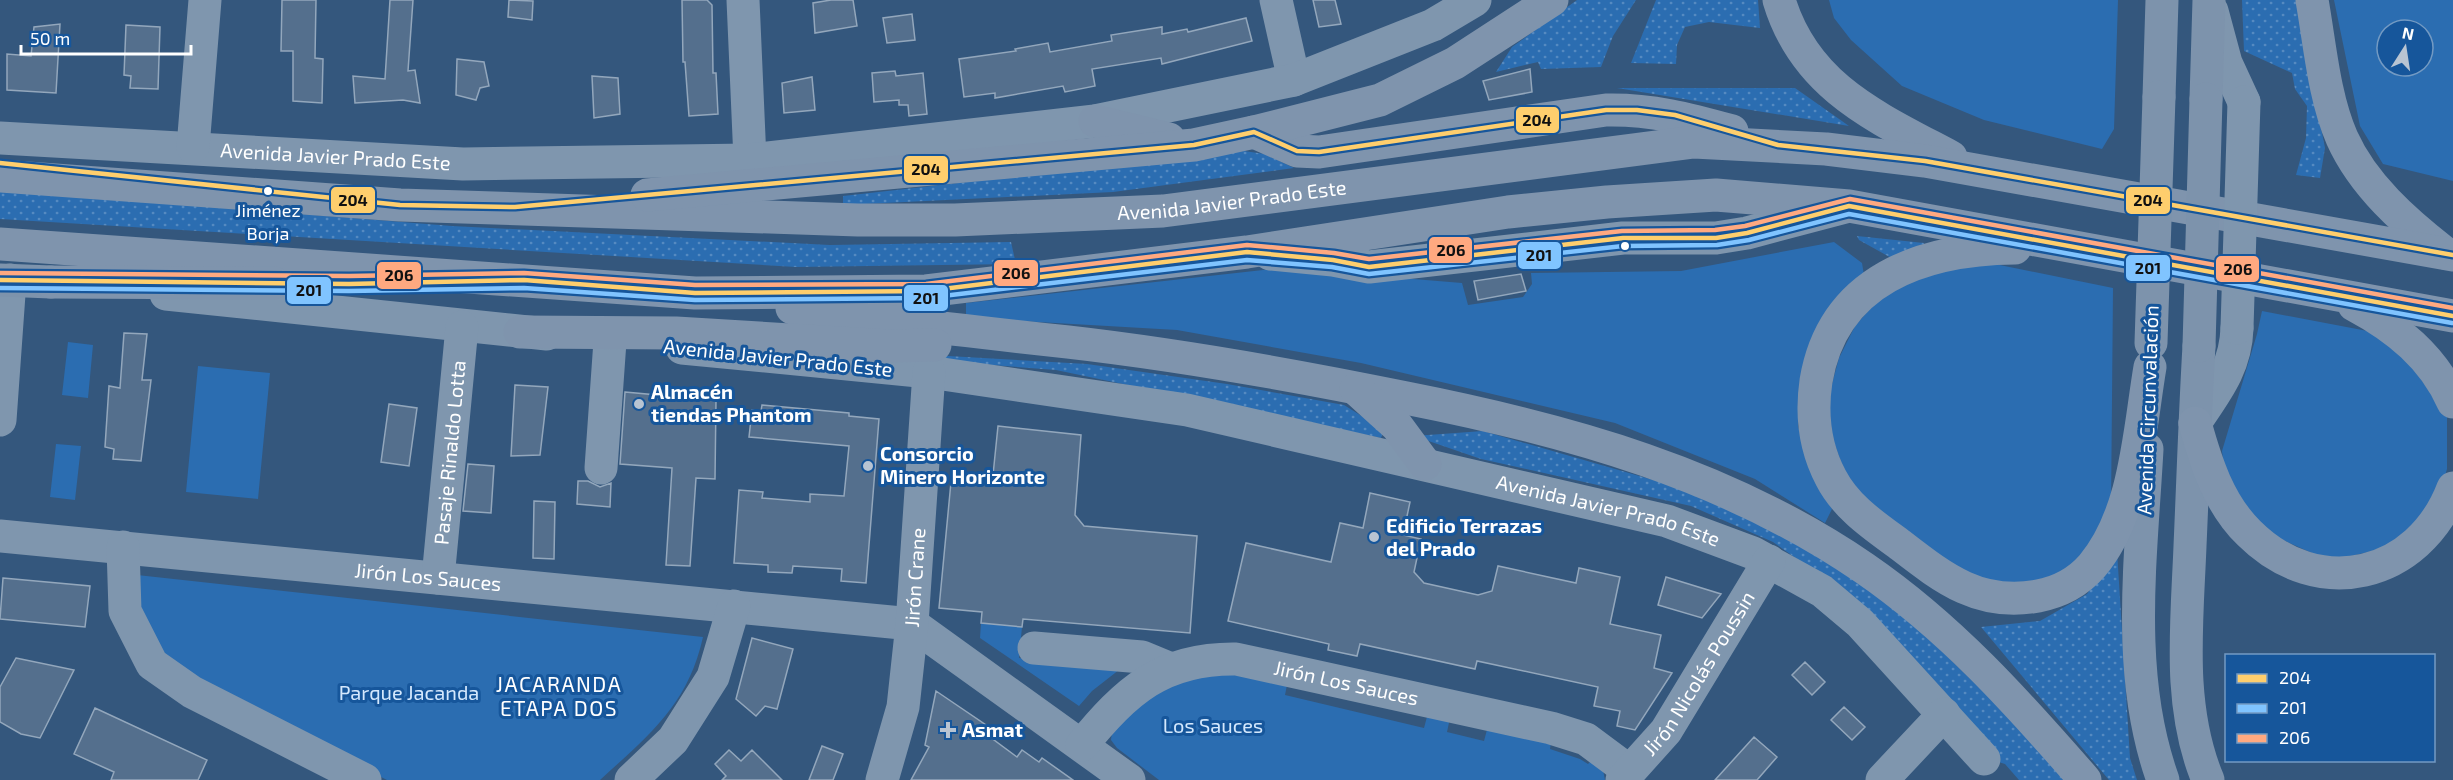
<svg xmlns="http://www.w3.org/2000/svg" width="2453" height="780" font-family="'Exo 2',sans-serif">
  <style>
    .grass { fill: url(#grass-dots) }
    .park { fill: #2b6db1; fill-rule: evenodd }
    .building { fill: #546f8d; stroke: #93a7bc; stroke-width: 1.5 }
    .lines { fill: none; stroke-linecap: round; stroke-linejoin: round }
    .minor { stroke: #7f96ae; stroke-width: 33 }
    .major { stroke: #7d93ac; stroke-width: 33 }
    .highway { stroke: #7f94ad; stroke-width: 33 }
    .minor-bridge { stroke: #7f96ae; stroke-width: 33 }
    .major-bridge { stroke: #7d93ac; stroke-width: 33 }
    .bus-1-casing { stroke: #16569b; stroke-width: 9 }
    .bus-2-casing { stroke: #16569b; stroke-width: 9 }
    .bus-3-casing { stroke: #16569b; stroke-width: 9 }
    .bus-1 { stroke: #fece6d; stroke-width: 4.5 }
    .bus-2 { stroke: #80c4ff; stroke-width: 4.5 }
    .bus-3 { stroke: #ffa980; stroke-width: 4.5 }
    .bus-dot { fill: #fff; stroke: #16569b; stroke-width: 2 }
    .poi-dot { fill: #b8c4d2; stroke: #16569b; stroke-width: 2 }
    .labels { text-anchor: middle; stroke-width: 6; stroke-linejoin: round; paint-order: stroke }
    .bus-label { font-size: 18px; fill: #fff; stroke: #16569b }
    .street-label { font-size: 20px; fill: #fff; stroke: #16569b }
    .poi-label { font-size: 20px; font-weight: bold; fill: #fff; stroke: #16569b; text-anchor: start }
    .park-label { font-size: 20px; fill: #d4e8fd; stroke: #16569b }
    .neighbourhood-label { font-size: 21px; letter-spacing: 1.5px; fill: #fff; stroke: #16569b }
    .line-badge { stroke: #16569b; stroke-width: 2 }
    .pale-badge-label { font-size: 16px; text-anchor: middle; font-weight: bold; fill: #111 }
  </style>
  <defs>
    <pattern id="grass-dots" width="8" height="8" patternUnits="userSpaceOnUse" patternTransform="scale(1.5)"><rect width="8" height="8" fill="#2b6db1"/><path d="M2 2h.1M6 6h.1" fill="none" stroke="#558ac1" stroke-width="1.8" stroke-linecap="round"/></pattern>
  </defs>
  <rect width="100%" height="100%" fill="#34577d"/>
  <!-- grass -->
  <path class="grass" d="M 1577,0 L 1636,0 L 1613,36 L 1601,67 L 1541,69 L 1538,62 L 1496,72 L 1512,47 Z
    M 1656,0 L 1758,0 L 1760,28 L 1709,22 L 1685,27 L 1677,45 L 1676,64 L 1631,63 Z
    M 2242,0 L 2296,0 L 2325,148 L 2320,178 L 2296,175 L 2306,138 L 2307,106 L 2295,89 L 2292,73 L 2244,51 Z
    M 1617,88 L 1795,88 L 1849,126 Z
    M 1244,151 L 1265,154 L 1294,168 L 1113,192 L 843,205 L 843,196 Z
    M 0,190 L 452,226 L 830,245 L 1011,242 L 1016,264 L 796,267 L 0,219 Z
    M 1857,236 L 1924,243 L 1922,248 L 1895,260 L 1859,240 Z
    M 878,352 L 1087,364 L 1227,384 L 1344,405 L 1384,430 L 1381,438 L 1056,370 L 876,356 Z
    M 1483,431 L 1681,488 L 1783,534 L 1883,594 L 2024,731 L 2065,780 L 2019,780 L 2005,764 L 1992,760 L 1829,582 L 1773,542 L 1691,506 L 1481,459 L 1414,436 Z
    M 2117,551 L 2130,758 L 2137,780 L 2109,780 L 1981,627 L 2040,621 L 2087,594 Z"/>
  <!-- park -->
  <path class="park" d="M 1829,0 L 2118,0 L 2114,129 L 2102,149 L 1984,120 L 1902,86 L 1851,40 L 1834,18 Z
    M 2334,0 L 2453,0 L 2453,181 L 2383,164 L 2360,126 ZM 2387,30 L 2423,30 L 2423,66 L 2387,66 Z
    M 1834,242 L 1862,263 L 1864,275 L 1800,390 L 1798,426 L 1810,470 L 1832,509 L 1825,523 L 1755,479 L 1615,423 L 1361,363 L 1177,330 L 966,318 L 966,303 L 1280,268 L 1462,283 L 1468,305 L 1523,297 L 1532,284 L 1531,273 L 1681,271 Z
    M 1985,262 L 2113,288 L 2111,509 L 2088,554 L 2055,577 L 2001,588 L 1939,559 L 1849,484 L 1831,434 L 1829,395 L 1839,358 L 1855,326 L 1877,301 L 1923,273 Z
    M 2262,311 L 2378,333 L 2393,340 L 2447,416 L 2447,469 L 2438,499 L 2402,544 L 2330,561 L 2258,529 L 2224,469 L 2222,451 L 2257,334 Z
    M 68,342 L 93,345 L 88,398 L 62,395 Z
    M 198,366 L 270,373 L 258,499 L 186,492 Z
    M 56,444 L 81,446 L 75,500 L 50,497 Z
    M 128,574 L 703,637 C 688,705 649,735 600,780 L 387,780 L 208,689 L 157,652 Z
    M 981,623 L 1022,627 L 1019,658 L 1124,666 L 1092,691 L 1079,706 L 980,638 Z
    M 1200,672 L 1288,680 L 1285,695 L 1424,728 L 1428,713 L 1450,718 L 1447,732 L 1484,741 L 1488,726 L 1551,742 L 1550,749 L 1580,759 L 1588,764 L 1593,759 L 1603,770 L 1605,780 L 1159,780 L 1117,748 L 1111,740 C 1116,704 1171,685 1200,672 Z"/>
  <!-- building -->
  <path class="building" d="M 282,0 L 316,0 L 315,58 L 323,59 L 322,103 L 293,101 L 293,51 L 281,51 Z
    M 390,0 L 413,0 L 408,71 L 415,70 L 420,103 L 403,100 L 355,103 L 353,76 L 385,79 Z
    M 509,0 L 533,1 L 532,20 L 508,17 Z
    M 682,0 L 707,0 L 712,5 L 713,73 L 716,73 L 718,114 L 689,116 L 685,62 L 683,62 Z
    M 831,0 L 853,0 L 857,26 L 815,33 L 813,3 Z
    M 1313,0 L 1335,0 L 1341,24 L 1319,27 Z
    M 912,14 L 915,40 L 887,43 L 883,18 Z
    M 1246,18 L 1252,41 L 1162,64 L 1161,58 L 1092,69 L 1095,86 L 1065,92 L 1063,86 L 995,98 L 995,93 L 964,97 L 959,59 L 1016,51 L 1015,49 L 1048,43 L 1050,52 L 1112,41 L 1111,35 L 1162,27 L 1162,34 L 1187,29 L 1188,32 Z
    M 60,24 L 56,93 L 7,90 L 7,54 L 31,56 L 34,27 Z
    M 126,25 L 160,27 L 158,89 L 130,88 L 131,76 L 124,75 Z
    M 457,59 L 484,62 L 489,86 L 480,88 L 476,100 L 456,95 Z
    M 1530,69 L 1532,92 L 1489,100 L 1483,81 Z
    M 895,71 L 896,76 L 923,73 L 927,114 L 909,116 L 908,105 L 899,105 L 899,100 L 874,102 L 872,73 Z
    M 592,76 L 618,78 L 620,114 L 594,118 Z
    M 812,77 L 815,110 L 784,113 L 782,83 Z
    M 1521,274 L 1526,291 L 1478,300 L 1474,281 Z
    M 124,333 L 147,334 L 142,380 L 151,380 L 141,461 L 113,459 L 114,449 L 105,447 L 109,386 L 120,388 Z
    M 515,385 L 548,387 L 540,455 L 511,456 Z
    M 625,392 L 657,395 L 656,398 L 716,400 L 715,479 L 696,478 L 690,566 L 666,565 L 672,468 L 620,464 Z
    M 389,404 L 417,408 L 409,466 L 381,462 Z
    M 762,405 L 849,413 L 849,416 L 879,419 L 866,583 L 841,581 L 842,569 L 793,566 L 792,573 L 768,572 L 768,565 L 734,563 L 739,490 L 763,492 L 762,498 L 810,502 L 810,494 L 844,496 L 849,446 L 749,437 L 752,410 L 761,411 Z
    M 998,426 L 1081,435 L 1075,515 L 1084,526 L 1197,536 L 1190,633 L 1023,619 L 1022,627 L 981,623 L 982,612 L 939,608 L 951,482 L 974,484 L 975,473 L 993,475 Z
    M 468,464 L 494,466 L 491,513 L 463,511 Z
    M 578,481 L 588,481 L 600,487 L 611,483 L 610,507 L 577,504 Z
    M 1370,493 L 1410,502 L 1403,535 L 1421,539 L 1414,572 L 1424,583 L 1478,595 L 1492,591 L 1498,566 L 1576,583 L 1579,568 L 1620,577 L 1610,624 L 1661,635 L 1654,668 L 1672,673 L 1635,730 L 1617,726 L 1620,711 L 1594,706 L 1598,687 L 1477,661 L 1475,669 L 1360,644 L 1357,656 L 1328,650 L 1329,644 L 1228,621 L 1246,543 L 1331,562 L 1340,523 L 1363,528 Z
    M 534,501 L 555,502 L 554,559 L 533,558 Z
    M 1666,577 L 1721,594 L 1702,618 L 1658,605 Z
    M 3,578 L 90,586 L 85,627 L 0,619 Z
    M 752,638 L 793,649 L 777,709 L 765,706 L 756,716 L 736,699 Z
    M 16,658 L 74,670 L 40,738 L 21,734 L 0,722 L 0,687 Z
    M 1805,662 L 1825,682 L 1812,695 L 1792,675 Z
    M 936,691 L 986,725 L 982,731 L 1017,757 L 1022,750 L 1039,762 L 1042,758 L 1073,780 L 911,780 L 929,747 L 925,745 Z
    M 1844,707 L 1865,727 L 1852,740 L 1831,720 Z
    M 95,708 L 207,760 L 198,780 L 111,780 L 114,772 L 74,754 Z
    M 1754,737 L 1777,757 L 1757,780 L 1715,780 Z
    M 822,746 L 843,754 L 833,780 L 809,780 Z
    M 729,750 L 741,761 L 752,750 L 782,780 L 722,780 L 726,776 L 715,764 Z"/>
  <g class="lines">
    <!-- minor -->
    <g class="minor">
      <path d="M 743,0 L 750,160"/>
      <path d="M 1276,0 L 1294,80"/>
      <path d="M 2212,11 L 2226,63 L 2244,102"/>
      <path id="s1" d="M 0,138 L 463,164 L 750,160 L 1095,121 L 1294,80 L 1433,25 L 1475,0"/>
      <path d="M 193,147 L 205,0"/>
      <path d="M 1270,254 L 1333,260 L 1369,267 L 1623,238 L 1716,238 L 1747,233 L 1845,207"/>
      <path d="M 166,294 L 547,334"/>
      <path id="s2" d="M 682,348 L 929,372 L 1187,410 L 1667,521 L 1753,553 L 1822,591 L 1860,623 L 1984,759"/>
      <path d="M 0,420 L 10,280"/>
      <path d="M 2195,423 C 2216,392 2236,367 2237,328"/>
      <path d="M 601,468 L 610,341"/>
      <path id="s3" d="M 0,536 L 912,624 L 1129,780"/>
      <path d="M 123,547 L 125,611 L 152,664 L 192,692 L 365,780"/>
      <path id="s4" d="M 438,578 L 462,327"/>
      <path d="M 1034,648 L 1142,657 L 1171,669"/>
      <path id="s5" d="M 1082,745 C 1126,691 1162,658 1236,659 L 1551,728 L 1586,739 L 1629,771"/>
      <path d="M 631,780 L 673,740 L 713,677 L 734,606"/>
      <path id="s6" d="M 882,780 L 903,707 L 912,624 L 929,372"/>
      <path id="s7" d="M 1622,780 L 1666,731 L 1769,561"/>
      <path d="M 1882,780 L 1944,714"/>
    </g>
    <!-- major -->
    <path class="major" d="M 2159,97 L 2162,0
      M 2206,99 L 2209,0
      M 0,280 L 51,282
      M 2199,346 C 2195,413 2193,479 2190,546 C 2187,624 2177,706 2208,780
      M 2147,449 C 2141,559 2125,675 2163,780"/>
    <!-- highway -->
    <g class="highway">
      <path d="M 1779,0 C 1805,87 1876,117 1951,157"/>
      <path d="M 2312,0 C 2320,45 2324,97 2342,138 C 2363,185 2405,222 2445,253"/>
      <path d="M 1095,121 L 1169,139"/>
      <path d="M 1254,132 L 1297,151 L 1319,152 L 1606,110 C 1651,109 1689,119 1732,131"/>
      <path id="s8" d="M 0,176 L 400,205 L 858,220 L 955,220 L 1163,211 L 1694,142 L 1826,149 L 1925,161 L 2453,255"/>
      <path d="M 647,195 L 1194,145 L 1254,132 L 1380,100 L 1455,63 L 1552,0"/>
      <path d="M 0,244 L 695,293 L 926,291 L 1247,252 L 1508,212 L 1607,202 L 1716,195 L 1849,206 L 2453,316"/>
      <path d="M 2015,248 C 1923,249 1833,279 1816,381 C 1811,415 1815,448 1831,478 C 1846,507 1873,525 1899,544 C 1943,578 1979,607 2038,596 C 2059,592 2078,582 2092,566 C 2136,514 2139,432 2150,367"/>
      <path d="M 51,282 L 274,283"/>
      <path d="M 2354,305 C 2397,328 2433,357 2453,402"/>
      <path d="M 792,308 C 883,322 975,332 1068,342 C 1181,355 1294,375 1406,398 C 1568,430 1727,474 1864,568 C 1950,627 2017,702 2085,780"/>
      <path d="M 520,332 L 676,333 L 889,346 L 935,345"/>
      <path d="M 1356,389 L 1397,426 L 1425,464"/>
      <path d="M 2195,423 C 2206,463 2219,504 2249,533 C 2318,602 2419,578 2453,488"/>
    </g>
    <!-- minor-bridge -->
    <path class="minor-bridge" d="M 2237,328 L 2244,102"/>
    <!-- major-bridge -->
    <path class="major-bridge" d="M 2151,343 L 2159,97
      M 2199,346 L 2206,99"/>
    <!-- bus-1 casing -->
    <g class="bus-1-casing">
      <path id="bus-1" d="M 0,163 L 400,205 L 515,207 L 1194,145 L 1254,132 L 1297,151 L 1319,152 L 1606,110 L 1637,110 L 1675,115 L 1778,145 L 1925,161 L 2453,255
        M 0,280 L 349,284 L 524,280 L 695,293 L 926,291 L 1247,252 L 1333,260 L 1369,267 L 1623,238 L 1716,238 L 1747,233 L 1849,206 L 2453,316"/>
    </g>
    <!-- bus-2 casing -->
    <g class="bus-2-casing">
      <path id="bus-2" d="M 0,288 L 349,291 L 524,288 L 695,300 L 926,298 L 1247,260 L 1332,267 L 1369,274 L 1623,246 L 1717,245 L 1749,240 L 1849,214 L 2452,323"/>
    </g>
    <!-- bus-3 casing -->
    <g class="bus-3-casing">
      <path id="bus-3" d="M 0,273 L 349,276 L 524,273 L 695,285 L 926,284 L 1247,245 L 1334,253 L 1369,259 L 1622,231 L 1715,230 L 1745,226 L 1850,199 L 2453,308"/>
    </g>
    <!-- bus-1 -->
    <use href="#bus-1" class="bus-1"/>
    <!-- bus-2 -->
    <use href="#bus-2" class="bus-2"/>
    <!-- bus-3 -->
    <use href="#bus-3" class="bus-3"/>
  </g>
  <!-- markers -->
  <g class="bus-dot">
    <circle cx="268" cy="191" r="5"/>
    <circle cx="1625" cy="246" r="5"/>
  </g>
  <g class="poi-dot">
    <circle cx="639" cy="404" r="6"/>
    <circle cx="868" cy="466" r="6"/>
    <circle cx="1374" cy="537" r="6"/>
    <path d="M945 721h6v6h6v6h-6v6h-6v-6h-6v-6h6z"/>
  </g>
  <g class="labels">
    <!-- bus labels -->
    <g class="bus-label">
      <text x="268" y="217">Jiménez<tspan x="268" dy="23">Borja</tspan></text>
    </g>
    <!-- street labels -->
    <g class="street-label">
      <text dy="7" stroke="none"><textPath href="#s1" startOffset="336">Avenida Javier Prado Este</textPath></text>
      <text dy="7" stroke="none"><textPath href="#s8" startOffset="1234">Avenida Javier Prado Este</textPath></text>
      <text transform="translate(778 358) rotate(6)" y="7">Avenida Javier Prado Este</text>
      <text transform="translate(2148 410) rotate(-88)" y="7">Avenida Circunvalación</text>
      <text dy="7" stroke="none"><textPath href="#s4" startOffset="126">Pasaje Rinaldo Lotta</textPath></text>
      <text dy="7" stroke="none"><textPath href="#s2" startOffset="942">Avenida Javier Prado Este</textPath></text>
      <text dy="7" stroke="none"><textPath href="#s3" startOffset="430">Jirón Los Sauces</textPath></text>
      <text dy="7" stroke="none"><textPath href="#s6" startOffset="206">Jirón Crane</textPath></text>
      <text dy="7" stroke="none"><textPath href="#s7" startOffset="132">Jirón Nicolás Poussin</textPath></text>
      <text dy="7" stroke="none"><textPath href="#s5" startOffset="297">Jirón Los Sauces</textPath></text>
    </g>
    <!-- poi labels -->
    <g class="poi-label">
      <text x="651" y="399">Almacén<tspan x="651" dy="23">tiendas Phantom</tspan></text>
      <text x="880" y="461">Consorcio<tspan x="880" dy="23">Minero Horizonte</tspan></text>
      <text x="1386" y="533">Edificio Terrazas<tspan x="1386" dy="23">del Prado</tspan></text>
      <text x="962" y="737">Asmat</text>
    </g>
    <!-- park labels -->
    <g class="park-label">
      <text x="409" y="700">Parque Jacanda</text>
      <text x="1213" y="733">Los Sauces</text>
    </g>
    <!-- neighbourhood labels -->
    <g class="neighbourhood-label">
      <text x="559" y="692">JACARANDA<tspan x="559" dy="24">ETAPA DOS</tspan></text>
    </g>
  </g>
  <g class="line-badge">
    <rect x="1515" y="106" width="45" height="28" rx="6" fill="#fece6d"/>
    <rect x="903" y="155" width="46" height="29" rx="6" fill="#fece6d"/>
    <rect x="330" y="186" width="46" height="28" rx="6" fill="#fece6d"/>
    <rect x="2125" y="186" width="46" height="29" rx="6" fill="#fece6d"/>
    <rect x="1428" y="236" width="45" height="28" rx="6" fill="#ffa980"/>
    <rect x="1517" y="241" width="45" height="29" rx="6" fill="#80c4ff"/>
    <rect x="2125" y="254" width="46" height="28" rx="6" fill="#80c4ff"/>
    <rect x="2215" y="255" width="45" height="28" rx="6" fill="#ffa980"/>
    <rect x="993" y="259" width="46" height="28" rx="6" fill="#ffa980"/>
    <rect x="376" y="261" width="46" height="29" rx="6" fill="#ffa980"/>
    <rect x="286" y="276" width="46" height="29" rx="6" fill="#80c4ff"/>
    <rect x="903" y="284" width="46" height="28" rx="6" fill="#80c4ff"/>
  </g>
  <g class="pale-badge-label">
    <text x="1537" y="126">204</text>
    <text x="926" y="175">204</text>
    <text x="353" y="206">204</text>
    <text x="2148" y="206">204</text>
    <text x="1451" y="256">206</text>
    <text x="1539" y="261">201</text>
    <text x="2148" y="274">201</text>
    <text x="2238" y="275">206</text>
    <text x="1016" y="279">206</text>
    <text x="399" y="281">206</text>
    <text x="309" y="296">201</text>
    <text x="926" y="304">201</text>
  </g>
  <!-- legend -->
  <rect x="2225" y="654" width="210" height="108" fill="#16569b" stroke="#739ac3" stroke-width="1.5"/>
  <rect x="2237" y="674" width="30" height="9" fill="#fece6d" stroke="#739ac3" stroke-width="1.5"/>
  <text x="2279" y="684" font-size="18" fill="#ffffff">204</text>
  <rect x="2237" y="704" width="30" height="9" fill="#80c4ff" stroke="#739ac3" stroke-width="1.5"/>
  <text x="2279" y="714" font-size="18" fill="#ffffff">201</text>
  <rect x="2237" y="734" width="30" height="9" fill="#ffa980" stroke="#739ac3" stroke-width="1.5"/>
  <text x="2279" y="744" font-size="18" fill="#ffffff">206</text>
  <!-- north arrow -->
  <g transform="translate(2405 48) rotate(12)"><circle r="28" fill="#16569b" stroke="#739ac3" stroke-width="1.5"/>
  <path d="M0-4.5L10 22L0 15L-10 22Z" fill="#b8c4d2"/>
  <text y="-9" font-size="16" font-weight="bold" text-anchor="middle" fill="#ffffff">N</text>
  </g>
  <!-- scale -->
  <path d="M21 45v9h170v-9" fill="none" stroke="#ffffff" stroke-width="3"/>
  <text x="30" y="45" font-size="18" fill="#ffffff" stroke="#16569b" stroke-width="4.5" paint-order="stroke">50 m</text>
</svg>
